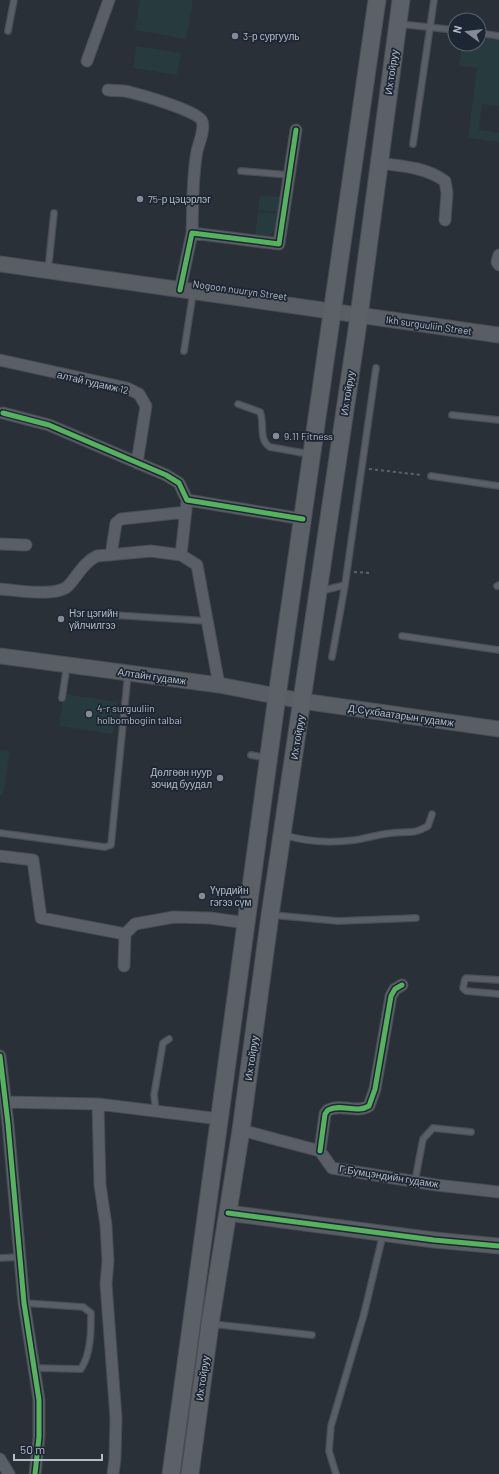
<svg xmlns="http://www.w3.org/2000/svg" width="499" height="1474" font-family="Barlow,sans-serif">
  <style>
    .green { fill: #273a3e }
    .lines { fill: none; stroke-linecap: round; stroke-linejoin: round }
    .lane-casing { stroke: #484c53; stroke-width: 8 }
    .street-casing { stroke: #484c53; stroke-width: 13 }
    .secondary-casing { stroke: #484c53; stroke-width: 17 }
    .primary-casing { stroke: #484c55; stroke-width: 19 }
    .path { stroke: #5d636a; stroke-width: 2; stroke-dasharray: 3 3; stroke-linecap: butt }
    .lane { stroke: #5a5e66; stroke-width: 5.5 }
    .street { stroke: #5a5e66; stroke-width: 11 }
    .secondary { stroke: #595d64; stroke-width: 15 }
    .primary { stroke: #5c6168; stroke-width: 17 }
    .cycleway-casing { stroke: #1d2633; stroke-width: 8 }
    .cycleway { stroke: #56b35d; stroke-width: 5 }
    .poi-dot { fill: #848b96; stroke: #1d2633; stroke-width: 1.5 }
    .labels { text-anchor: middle; stroke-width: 3.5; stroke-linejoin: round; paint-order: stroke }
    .poi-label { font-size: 10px; fill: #b4bcc9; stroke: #1d2633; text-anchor: start }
    .street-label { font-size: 10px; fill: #b4bcc9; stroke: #1d2633 }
  </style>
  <rect width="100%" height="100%" fill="#2a3038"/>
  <!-- green -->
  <path class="green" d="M 140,0 L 193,0 L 186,39 L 135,30 Z
    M 479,38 L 499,40 L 499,106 L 482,104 L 479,130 L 499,133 L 499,142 L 468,138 L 477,68 L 459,66 L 462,44 L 479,44 Z
    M 136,46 L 181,53 L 177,75 L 133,68 Z
    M 260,195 L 280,197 L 278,212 L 258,210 Z
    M 258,212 L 278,214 L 276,229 L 269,236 L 255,236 Z
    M 64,694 L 118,702 L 113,734 L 59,726 Z
    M 0,750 L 10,751 L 3,796 L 0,795 Z"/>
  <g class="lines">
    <!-- lane casing -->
    <g class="lane-casing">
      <path id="lane" d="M 400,24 L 455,30
        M 8,31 L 14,0
        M 479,33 L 499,36
        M 413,144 L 434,0
        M 241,171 L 289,175
        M 48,271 L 54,213
        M 184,351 L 193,293
        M 238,404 L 260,412 C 265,423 258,440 270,447 L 309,454
        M 452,415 L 499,420
        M 431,476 L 499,486
        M 497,586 L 499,585
        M 321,591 L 345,585 L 376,368
        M 98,614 L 207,621
        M 402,636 L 499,650
        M 332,657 L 345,585
        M 62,698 L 67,665
        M 251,755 L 267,758
        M 0,833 L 105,847 L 111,845 L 128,673
        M 284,835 C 307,842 332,843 355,840 C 368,838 380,834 392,833 C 409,831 412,835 428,826 L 432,814
        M 272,915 L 338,921 L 416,918
        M 499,980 L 466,978 L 465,979 L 463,988 L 466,991 L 499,994
        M 156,1111 L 154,1095 L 163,1043 L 169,1039
        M 415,1181 L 423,1139 L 433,1128 L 471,1132
        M 0,1258 L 19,1257
        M 24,1303 L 83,1307 L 91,1313 C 91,1332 91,1353 81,1369 L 34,1368
        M 212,1324 L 312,1335
        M 336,1474 L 329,1451 L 331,1426 L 364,1314 L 383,1234"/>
    </g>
    <!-- street casing -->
    <g class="street-casing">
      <path id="street" d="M 87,61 L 109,0
        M 108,90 C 115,91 123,90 129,92 C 142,95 198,111 202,121 C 205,129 199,143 197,151 C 192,178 193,206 192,233
        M 379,163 C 402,166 425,167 445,181 L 447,193 L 445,220
        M 499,255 L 497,262 L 499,265
        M 180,290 L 192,233 L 279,244 L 296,130
        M 0,360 L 127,388 L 139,394 L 146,406 L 137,463
        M 3,413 L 49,425 L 166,475 L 179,483 L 187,500 L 303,519
        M 187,500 L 181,555 L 197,565 L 219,685
        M 0,544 L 26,545
        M 111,555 L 116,523 L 121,519 L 186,512
        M 0,589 C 16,590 58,598 69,585 C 78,575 84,562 97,556 L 151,551 L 181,555
        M 0,856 L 33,860 L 41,918 L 125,934
        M 124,966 L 125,934 L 135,924 L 174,917 L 210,918 L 247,923
        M 0,1056 L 8,1124 L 24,1303 L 39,1400 L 39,1437 L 35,1474
        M 6,1102 L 98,1104 L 220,1119
        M 98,1104 L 100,1185 L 106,1225 L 108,1261 L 106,1284 L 116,1418 L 115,1459 L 113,1474
        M 241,1130 L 320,1151 L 332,1168 L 436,1185 L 499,1192
        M 320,1151 L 325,1114 L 328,1110 C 342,1103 356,1114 369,1106 L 375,1089 L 391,996 L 395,989 L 402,985
        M 0,1459 L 9,1474"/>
    </g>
    <!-- secondary casing -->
    <g class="secondary-casing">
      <path id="secondary" d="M 0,264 L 499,335
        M 0,656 L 219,685 L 302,701 L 499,729
        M 228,1213 L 434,1240 L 499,1246"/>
    </g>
    <!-- primary casing -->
    <g class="primary-casing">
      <path id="primary" d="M 171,1474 L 277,696 L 377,0
        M 190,1474 L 210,1324 L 241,1130 L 270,915 L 359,316 L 401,0"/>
    </g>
    <!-- path -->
    <path class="path" d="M 369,469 L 422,475
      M 354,572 L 371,573"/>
    <!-- lane -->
    <use href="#lane" class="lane"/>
    <!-- street -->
    <use href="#street" class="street"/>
    <!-- secondary -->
    <use href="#secondary" class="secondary"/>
    <!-- primary -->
    <use href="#primary" class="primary"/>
    <!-- cycleway casing -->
    <g class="cycleway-casing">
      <path id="cycleway" d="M 180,290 L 192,233 L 279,244 L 296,130
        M 3,413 L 49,425 L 166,475 L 179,483 L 187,500 L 303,519
        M 0,1056 L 8,1124 L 24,1303 L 39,1400 L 39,1437 L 35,1474
        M 320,1151 L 325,1114 L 328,1110 C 342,1103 356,1114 369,1106 L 375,1089 L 391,996 L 395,989 L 402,985
        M 228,1213 L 434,1240 L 499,1246"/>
    </g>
    <!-- cycleway -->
    <use href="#cycleway" class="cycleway"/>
  </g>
  <!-- markers -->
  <g class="poi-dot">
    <circle cx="235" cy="36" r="4"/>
    <circle cx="140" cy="199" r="4"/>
    <circle cx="276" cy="436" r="4"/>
    <circle cx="61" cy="619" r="4"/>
    <circle cx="89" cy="714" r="4"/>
    <circle cx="220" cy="778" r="4"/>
    <circle cx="202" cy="896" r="4"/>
  </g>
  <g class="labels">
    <!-- poi labels -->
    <g class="poi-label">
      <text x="243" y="40">3-р сургууль</text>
      <text x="148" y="203">75-р цэцэрлэг</text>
      <text x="284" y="440">9.11 Fitness</text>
      <text x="69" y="617">Нэг цэгийн<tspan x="69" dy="12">үйлчилгээ</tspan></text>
      <text x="97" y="712">4-r surguuliin<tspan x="97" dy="12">holbombogiin talbai</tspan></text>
      <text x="212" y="776" text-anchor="end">Дөлгөөн нуур<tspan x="212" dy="12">зочид буудал</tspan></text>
      <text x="210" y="894">Үүрдийн<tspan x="210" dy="12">гэгээ сүм</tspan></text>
    </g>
    <!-- street labels -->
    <g class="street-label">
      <text transform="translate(391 72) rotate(-82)" y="4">Их тойруу</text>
      <text transform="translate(240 290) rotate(8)" y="4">Nogoon nuuryn Street</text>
      <text transform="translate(429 325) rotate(8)" y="4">Ikh surguuliin Street</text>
      <text transform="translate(93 382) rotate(13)" y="4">алтай гудамж 12</text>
      <text transform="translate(347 393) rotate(-81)" y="4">Их тойруу</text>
      <text transform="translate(152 676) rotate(8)" y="4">Алтайн гудамж</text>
      <text transform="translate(401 715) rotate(8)" y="4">Д.Сүхбаатарын гудамж</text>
      <text transform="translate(297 737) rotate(-81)" y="4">Их тойруу</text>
      <text transform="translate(251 1058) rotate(-82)" y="4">Их тойруу</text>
      <text transform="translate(389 1176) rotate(9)" y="4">Г.Бумцэндийн гудамж</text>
      <text transform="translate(202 1378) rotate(-82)" y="4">Их тойруу</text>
    </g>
  </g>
  <!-- north arrow -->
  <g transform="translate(467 32) rotate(285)"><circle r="19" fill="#1d2633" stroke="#59626f"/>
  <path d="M0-3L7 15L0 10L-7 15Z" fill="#848b96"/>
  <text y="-6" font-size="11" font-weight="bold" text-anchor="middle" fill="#b4bcc9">N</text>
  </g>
  <!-- scale -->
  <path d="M14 1454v6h88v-6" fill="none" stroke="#b4bcc9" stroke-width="2"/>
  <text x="20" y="1454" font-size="12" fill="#b4bcc9" stroke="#1d2633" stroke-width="3" paint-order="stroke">50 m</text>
</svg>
